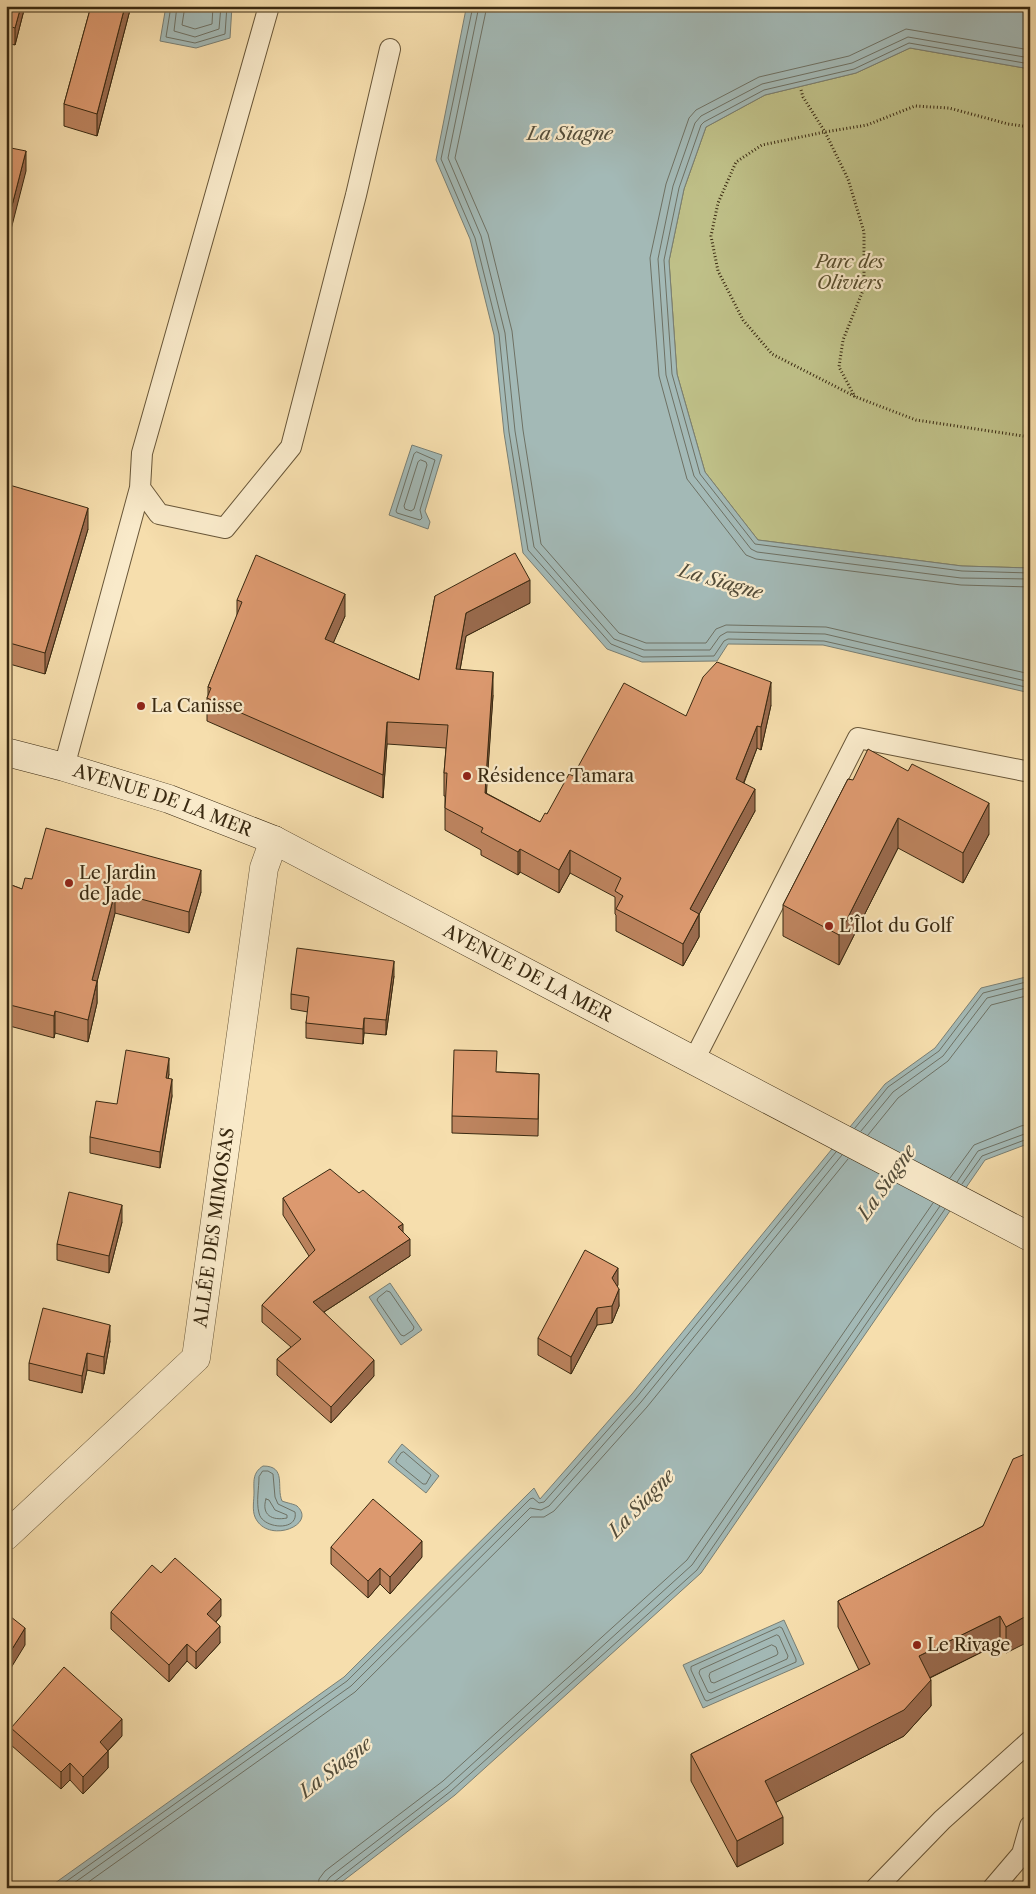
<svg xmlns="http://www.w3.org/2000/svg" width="1036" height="1894" font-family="'Libre Caslon Text',serif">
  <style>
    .green { fill: #bfc088; stroke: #7c744c }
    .water { fill: #a3b9b6; stroke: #797f74 }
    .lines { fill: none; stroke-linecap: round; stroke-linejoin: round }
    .shore { stroke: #6e7164; stroke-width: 1 }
    .lane-casing { stroke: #685638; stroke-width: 22 }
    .street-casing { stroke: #685638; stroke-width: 29 }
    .secondary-casing { stroke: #392911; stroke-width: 29 }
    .path { stroke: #392911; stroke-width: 3; stroke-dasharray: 1 2.5; stroke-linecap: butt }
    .lane { stroke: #f9eaca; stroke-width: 20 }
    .street { stroke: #f9eaca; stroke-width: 28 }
    .secondary { stroke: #f9eaca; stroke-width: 28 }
    .wall { fill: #bd845f; stroke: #392911 }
    .shaded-wall { fill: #9a6b4e; stroke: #392911 }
    .building { fill: #dc996f; stroke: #392911 }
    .poi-dot { fill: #8f2418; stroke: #f9eaca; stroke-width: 2 }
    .labels { text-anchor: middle; stroke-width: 4.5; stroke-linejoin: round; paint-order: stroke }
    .park-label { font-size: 18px; font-style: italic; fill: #5a4f2f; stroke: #f9eaca }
    .poi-label { font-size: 18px; fill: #392911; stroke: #f9eaca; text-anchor: start }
    .street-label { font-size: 18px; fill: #392911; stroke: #f9eaca }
    .water-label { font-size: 19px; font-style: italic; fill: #544d3a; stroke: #f9eaca }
  </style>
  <rect width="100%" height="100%" fill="#f6dead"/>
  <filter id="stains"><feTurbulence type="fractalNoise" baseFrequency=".004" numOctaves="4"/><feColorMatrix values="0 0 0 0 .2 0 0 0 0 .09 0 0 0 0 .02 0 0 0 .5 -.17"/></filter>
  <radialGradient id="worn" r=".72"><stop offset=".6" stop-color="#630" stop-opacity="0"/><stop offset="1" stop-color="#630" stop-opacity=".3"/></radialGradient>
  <!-- green -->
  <path class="green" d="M 910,48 L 1030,69 L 1030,568 L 962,566 L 758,540 L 705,472 L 677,374 L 669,261 L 684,189 L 706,127 L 765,95 L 856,73 Z"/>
  <!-- water -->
  <path class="water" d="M 166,6 L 200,6 L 204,8 L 207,6 L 232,6 L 230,38 L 196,48 L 160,41 Z
    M 470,6 L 1030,6 L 1030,69 L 910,48 L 856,73 L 765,95 L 706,127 L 684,189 L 669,261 L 677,374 L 705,472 L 758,540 L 962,566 L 1030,568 L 1030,693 L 823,645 L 728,644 L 717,661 L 642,662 L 607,649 L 523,553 L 504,433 L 494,335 L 470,239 L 436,160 L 466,9 Z
    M 412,445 L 442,455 L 425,511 L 430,522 L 428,529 L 389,515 Z
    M 1030,976 L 1030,1143 L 985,1160 L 701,1573 L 455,1795 L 334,1888 L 48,1888 L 344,1677 L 534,1488 L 540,1499 L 632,1394 L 885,1084 L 935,1048 L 981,988 Z
    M 390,1283 L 422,1330 L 401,1345 L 369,1297 Z
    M 402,1444 L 439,1476 L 426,1493 L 388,1462 Z
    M 263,1466 C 287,1466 276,1487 282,1501 C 287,1503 294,1504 297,1506 C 318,1525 267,1545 255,1517 C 252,1510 254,1500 254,1493 C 254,1482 252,1473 263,1466 Z
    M 784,1620 L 804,1664 L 703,1708 L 683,1665 Z"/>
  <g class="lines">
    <!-- shore -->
    <path class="shore" d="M 171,6 L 166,37 L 195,43 L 225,34 L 227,6
      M 177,6 L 174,31 L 195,37 L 219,29 L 221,6
      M 185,6 L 182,25 L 195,29 L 212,24 L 213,6
      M 473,6 L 441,159 L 475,238 L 499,334 L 509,432 L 528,550 L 611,644 L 643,657 L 714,656 L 724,641 L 728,639 L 824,641 L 1030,688
      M 479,6 L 448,158 L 481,236 L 505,333 L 515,431 L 534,547 L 614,639 L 644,650 L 710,650 L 720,636 L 727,632 L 825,634 L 1030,682
      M 487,6 L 455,158 L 488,234 L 512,331 L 523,430 L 541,544 L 619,633 L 646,643 L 706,643 L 716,629 L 726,625 L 826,627 L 1030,674
      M 1030,50 L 906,29 L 849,56 L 759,77 L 696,110 L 689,118 L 666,184 L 650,258 L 659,376 L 687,479 L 746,555 L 756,559 L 961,585 L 1030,587
      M 1030,58 L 908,37 L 852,63 L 762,84 L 701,116 L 695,123 L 673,186 L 658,259 L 666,375 L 694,476 L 751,549 L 757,552 L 961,578 L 1030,579
      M 1030,64 L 909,43 L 854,69 L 764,90 L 704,122 L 701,125 L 679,188 L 664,260 L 672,374 L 700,474 L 755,544 L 962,571 L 1030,573
      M 417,452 L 435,460 L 420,510 L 422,518 L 420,520 L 397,513 L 396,511 L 414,454 Z
      M 421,460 L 426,462 L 427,465 L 414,509 L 411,511 L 405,509 L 404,506 L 418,462 Z
      M 855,1128 L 888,1087 L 939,1051 L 983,993 L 1030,981
      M 861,1131 L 893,1092 L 943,1056 L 987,998 L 1030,987
      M 868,1135 L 898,1098 L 948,1061 L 991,1005 L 1030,995
      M 950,1178 L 974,1145 L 1021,1126 L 1030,1124
      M 957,1182 L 978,1151 L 1030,1132
      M 962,1184 L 982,1156 L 1030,1138
      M 387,1291 L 390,1292 L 414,1327 L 413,1330 L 404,1336 L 401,1335 L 377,1300 L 378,1298 Z
      M 404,1452 L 431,1475 L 426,1484 L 423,1484 L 396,1462 L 396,1460 L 401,1453 Z
      M 263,1471 L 268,1471 L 273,1474 L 275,1497 L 278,1504 L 295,1512 C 299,1532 262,1529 259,1513 C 256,1502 259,1488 259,1477 Z
      M 266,1499 L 269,1500 L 275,1510 L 287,1515 L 287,1518 C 272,1521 261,1515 266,1499 Z
      M 780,1627 L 782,1628 L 796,1659 L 796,1662 L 707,1701 L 705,1700 L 691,1670 L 691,1667 Z
      M 777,1635 L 779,1636 L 788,1656 L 787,1659 L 711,1693 L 708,1692 L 699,1673 L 700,1670 Z
      M 772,1645 L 776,1647 L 778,1653 L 777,1655 L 714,1683 L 711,1682 L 709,1676 L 710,1673 Z
      M 57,1888 L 347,1681 L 530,1499 L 533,1498 L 539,1503 L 544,1502 L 636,1398 L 836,1152
      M 67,1888 L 351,1686 L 530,1508 L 541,1510 L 549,1506 L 641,1402 L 842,1155
      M 80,1888 L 355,1692 L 531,1517 L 544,1517 L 554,1511 L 647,1407 L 848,1159
      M 318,1888 L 319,1879 L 325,1871 L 443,1781 L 687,1560 L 933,1203
      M 325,1888 L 326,1882 L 330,1877 L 447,1787 L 692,1565 L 940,1206
      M 332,1888 L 334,1882 L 451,1791 L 697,1570 L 945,1209"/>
    <!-- lane casing -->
    <g class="lane-casing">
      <path id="lane" d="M 269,6 L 142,453 L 140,488 L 159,514 L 225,528 L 291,447 L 356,195 L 390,49
        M 64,767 L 140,488
        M 694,1060 L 858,738 L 1030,772
        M 876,1888 L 942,1820 L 1030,1741
        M 993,1888 L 1022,1854 L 1030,1826"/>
    </g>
    <!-- street casing -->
    <g class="street-casing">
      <g id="street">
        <path id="s1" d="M 6,1536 L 196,1358 L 264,868 L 274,840"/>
      </g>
    </g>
    <!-- secondary casing -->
    <g class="secondary-casing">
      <g id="secondary">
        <path id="s2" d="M 6,752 L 64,767 L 169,799 L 274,840 L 1030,1237"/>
      </g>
    </g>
    <!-- path -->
    <path class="path" d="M 801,90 L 803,97 L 825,132 L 848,179 L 864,232 L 864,288 L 843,340 L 839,367 L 855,397
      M 1030,127 L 1008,124 L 949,108 L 915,106 L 867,125 L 825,132 L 762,145 L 736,162 L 718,203 L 711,236 L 718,271 L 743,320 L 772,354 L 856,397 L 916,420 L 1030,437"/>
    <!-- lane -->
    <use href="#lane" class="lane"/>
    <!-- street -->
    <use href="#street" class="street"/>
    <!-- secondary -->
    <use href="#secondary" class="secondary"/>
  </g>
  <!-- wall -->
  <path class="wall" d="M 6,6 L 25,6 L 15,45 L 6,43 Z
    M 91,6 L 131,6 L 97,136 L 64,126 L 64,104 Z
    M 6,484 L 88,529 L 45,674 L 6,663 Z
    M 435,596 L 530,603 L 466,636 L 460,670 L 493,695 L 486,793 L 540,822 L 547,814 L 573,776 L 686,716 L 771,705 L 761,750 L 757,748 L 744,783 L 755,811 L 699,914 L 699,937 L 683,966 L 616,931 L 616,915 L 615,914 L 615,897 L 570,873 L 559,893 L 520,872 L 518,875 L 481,855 L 481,850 L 445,830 L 445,796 L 444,796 L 444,773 L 446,748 L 387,744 L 383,798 L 207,721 L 207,698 L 208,696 L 208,687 L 237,616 L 237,600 L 345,616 L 333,643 L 419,680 Z
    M 848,779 L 989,834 L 963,883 L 898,848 L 839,965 L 783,936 L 783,905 Z
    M 32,879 L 201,892 L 189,933 L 115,913 L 97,981 L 97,1003 L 88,1042 L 55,1033 L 54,1038 L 6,1025 L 6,883 L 22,889 Z
    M 394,976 L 386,1035 L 364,1033 L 363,1044 L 306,1038 L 306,1023 L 308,1012 L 291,1009 L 291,994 Z
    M 497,1072 L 539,1074 L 538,1136 L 452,1133 L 452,1116 Z
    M 169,1074 L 168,1078 L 172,1096 L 160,1168 L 90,1153 L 90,1137 L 117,1104 Z
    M 283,1198 L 403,1232 L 410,1256 L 324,1312 L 374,1376 L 331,1423 L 277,1375 L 277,1359 L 291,1347 L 262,1322 L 262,1305 L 309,1256 L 283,1215 Z
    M 122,1222 L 109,1273 L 57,1260 L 57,1244 Z
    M 618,1285 L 617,1286 L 619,1306 L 612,1323 L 597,1325 L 571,1374 L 538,1355 L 538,1338 Z
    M 110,1341 L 104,1374 L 87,1370 L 82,1393 L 29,1380 L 29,1363 Z
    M 1030,1452 L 1006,1653 L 1000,1643 L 930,1678 L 931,1706 L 904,1736 L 776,1802 L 783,1844 L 737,1867 L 691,1781 L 691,1754 L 859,1670 L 838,1627 L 838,1601 L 983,1526 Z
    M 331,1547 L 422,1557 L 390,1594 L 380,1584 L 368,1598 L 331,1564 Z
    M 161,1573 L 221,1616 L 216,1622 L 220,1643 L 196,1669 L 187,1661 L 169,1682 L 111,1629 L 111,1612 Z
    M 11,1728 L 122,1736 L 108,1751 L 108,1768 L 83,1794 L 70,1780 L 61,1789 L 11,1745 Z"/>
  <!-- shaded-wall -->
  <path class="shaded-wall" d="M 21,6 L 25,6 L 15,45 L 15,28 Z
    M 125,6 L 131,6 L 97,136 L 97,114 Z
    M 26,151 L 26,171 L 6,249 L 6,229 Z
    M 88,508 L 88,529 L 45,674 L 45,653 Z
    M 530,580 L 530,603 L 466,636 L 456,692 L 456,669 L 466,613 Z
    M 345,594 L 345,616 L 325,662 L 325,639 Z
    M 493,672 L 493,695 L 485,815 L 485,793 Z
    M 771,682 L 771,705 L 761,750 L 761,727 Z
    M 387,722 L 387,744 L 383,798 L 383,775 Z
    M 757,726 L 757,748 L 736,802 L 736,779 Z
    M 755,789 L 755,811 L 690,931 L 690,909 Z
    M 989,803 L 989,834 L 963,883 L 963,853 Z
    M 898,818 L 898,848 L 839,965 L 839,935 Z
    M 520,849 L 520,872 L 518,875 L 518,852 Z
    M 570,850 L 570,873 L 559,893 L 559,870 Z
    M 201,870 L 201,892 L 189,933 L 189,912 Z
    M 115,892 L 115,913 L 92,1001 L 92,980 Z
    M 699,914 L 699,937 L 683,966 L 683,944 Z
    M 394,961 L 394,976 L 386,1035 L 386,1020 Z
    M 97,981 L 97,1003 L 88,1042 L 88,1020 Z
    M 55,1011 L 55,1033 L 54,1038 L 54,1016 Z
    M 364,1018 L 364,1033 L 363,1044 L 363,1029 Z
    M 169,1058 L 169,1074 L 166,1094 L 166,1078 Z
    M 172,1079 L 172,1096 L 160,1168 L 160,1152 Z
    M 122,1205 L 122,1222 L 109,1273 L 109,1256 Z
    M 403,1224 L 403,1240 L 398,1227 Z
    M 410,1239 L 410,1256 L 313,1319 L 313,1302 Z
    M 618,1268 L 618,1285 L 612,1295 L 612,1278 Z
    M 619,1289 L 619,1306 L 612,1323 L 612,1306 Z
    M 597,1308 L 597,1325 L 571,1374 L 571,1357 Z
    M 110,1325 L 110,1341 L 104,1374 L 104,1357 Z
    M 87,1353 L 87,1370 L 82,1393 L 82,1376 Z
    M 374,1360 L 374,1376 L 331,1423 L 331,1407 Z
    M 422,1541 L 422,1557 L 390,1594 L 390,1577 Z
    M 380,1568 L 380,1584 L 368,1598 L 368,1581 Z
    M 221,1599 L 221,1616 L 207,1631 L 207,1614 Z
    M 1030,1614 L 1030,1641 L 1006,1653 L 1006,1627 Z
    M 1000,1616 L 1000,1643 L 919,1683 L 919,1656 Z
    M 220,1626 L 220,1643 L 196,1669 L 196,1652 Z
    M 25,1628 L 25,1645 L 6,1676 L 6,1659 Z
    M 187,1644 L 187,1661 L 169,1682 L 169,1665 Z
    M 931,1680 L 931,1706 L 904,1736 L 765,1808 L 765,1781 Z
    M 122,1719 L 122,1736 L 100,1759 L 100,1742 Z
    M 108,1751 L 108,1768 L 83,1794 L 83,1777 Z
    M 70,1763 L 70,1780 L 61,1789 L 61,1772 Z
    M 783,1817 L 783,1844 L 737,1867 L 737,1841 Z"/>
  <!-- building -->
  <path class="building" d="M 6,6 L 21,6 L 15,28 L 6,25 Z
    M 91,6 L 125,6 L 97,114 L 64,104 Z
    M 6,147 L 26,151 L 6,229 Z
    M 6,484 L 88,508 L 45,653 L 6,642 Z
    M 515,553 L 530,580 L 466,613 L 456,669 L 493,672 L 485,793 L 540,822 L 545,813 L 547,814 L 569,774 L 573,776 L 624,683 L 686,716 L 703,677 L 717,662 L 771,682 L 761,727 L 757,726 L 736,779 L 755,789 L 690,909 L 699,914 L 683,944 L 616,909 L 623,896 L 615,891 L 621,878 L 570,850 L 559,870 L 520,849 L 518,852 L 481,832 L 483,828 L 445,808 L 447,773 L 444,773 L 448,725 L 387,722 L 383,775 L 207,698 L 211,688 L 208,687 L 242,602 L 237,600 L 256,555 L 345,594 L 325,639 L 419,680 L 435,596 Z
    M 868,749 L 908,771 L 912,764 L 989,803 L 963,853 L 898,818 L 839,935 L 783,905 L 848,779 L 853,780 Z
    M 46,828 L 201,870 L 189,912 L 115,892 L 92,980 L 97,981 L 88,1020 L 55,1011 L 54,1016 L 6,1004 L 6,883 L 22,889 L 25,878 L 32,879 Z
    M 297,948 L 394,961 L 386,1020 L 364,1018 L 363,1029 L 306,1023 L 309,997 L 291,994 Z
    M 126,1050 L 169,1058 L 166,1078 L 172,1079 L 160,1152 L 90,1137 L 96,1101 L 117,1104 Z
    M 454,1050 L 497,1051 L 496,1072 L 539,1074 L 538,1119 L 452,1116 Z
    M 330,1169 L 359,1193 L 363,1190 L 403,1224 L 398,1227 L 410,1239 L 313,1302 L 374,1360 L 331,1407 L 277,1359 L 301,1339 L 262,1305 L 315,1250 L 283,1198 Z
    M 69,1192 L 122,1205 L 109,1256 L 57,1244 Z
    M 585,1250 L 618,1268 L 612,1278 L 619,1289 L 612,1306 L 597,1308 L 571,1357 L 538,1338 Z
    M 43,1308 L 110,1325 L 104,1357 L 87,1353 L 82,1376 L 29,1363 Z
    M 1030,1452 L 1030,1614 L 1006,1627 L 1000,1616 L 919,1656 L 931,1680 L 904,1710 L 765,1781 L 783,1817 L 737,1841 L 691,1754 L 870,1664 L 838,1601 L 983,1526 L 1013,1459 Z
    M 373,1499 L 422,1541 L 390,1577 L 380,1568 L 368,1581 L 331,1547 Z
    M 175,1558 L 221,1599 L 207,1614 L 220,1626 L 196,1652 L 187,1644 L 169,1665 L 111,1612 L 152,1565 L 161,1573 Z
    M 6,1613 L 25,1628 L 6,1659 Z
    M 64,1667 L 122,1719 L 100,1742 L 108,1751 L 83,1777 L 70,1763 L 61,1772 L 11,1728 Z"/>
  <!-- markers -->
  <g class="poi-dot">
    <circle cx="141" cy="706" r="5"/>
    <circle cx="467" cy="776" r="5"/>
    <circle cx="69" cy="883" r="5"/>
    <circle cx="829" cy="926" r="5"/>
    <circle cx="917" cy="1645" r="5"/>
  </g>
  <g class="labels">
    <!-- park labels -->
    <g class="park-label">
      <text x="850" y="268">Parc des<tspan x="850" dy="21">Oliviers</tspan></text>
    </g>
    <!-- poi labels -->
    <g class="poi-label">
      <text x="151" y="712">La Canisse</text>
      <text x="477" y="782">Résidence Tamara</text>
      <text x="79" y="879">Le Jardin<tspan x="79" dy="21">de Jade</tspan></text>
      <text x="839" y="932">L’Îlot du Golf</text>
      <text x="927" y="1651">Le Rivage</text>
    </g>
    <!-- street labels -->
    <g class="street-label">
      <text dy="6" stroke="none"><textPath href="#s2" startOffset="164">AVENUE DE LA MER</textPath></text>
      <text dy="6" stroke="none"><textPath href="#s2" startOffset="569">AVENUE DE LA MER</textPath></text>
      <text dy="6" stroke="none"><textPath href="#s1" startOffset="392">ALLÉE DES MIMOSAS</textPath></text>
    </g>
    <!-- water labels -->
    <g class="water-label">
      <text x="570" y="140">La Siagne</text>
      <text transform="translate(721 581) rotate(16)" y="7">La Siagne</text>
      <text transform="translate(886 1182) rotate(-55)" y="7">La Siagne</text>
      <text transform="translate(641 1503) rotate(-46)" y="7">La Siagne</text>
      <text transform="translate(335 1767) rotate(-38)" y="7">La Siagne</text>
    </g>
  </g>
  <!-- margin -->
  <rect width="1036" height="1894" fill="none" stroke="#f6dead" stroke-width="25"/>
  <rect x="8" y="8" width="1021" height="1879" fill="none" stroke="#392911" stroke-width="2.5"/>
  <rect x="12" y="12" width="1011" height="1869" fill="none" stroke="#392911"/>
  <rect width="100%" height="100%" filter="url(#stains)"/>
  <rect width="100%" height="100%" fill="url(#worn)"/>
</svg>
